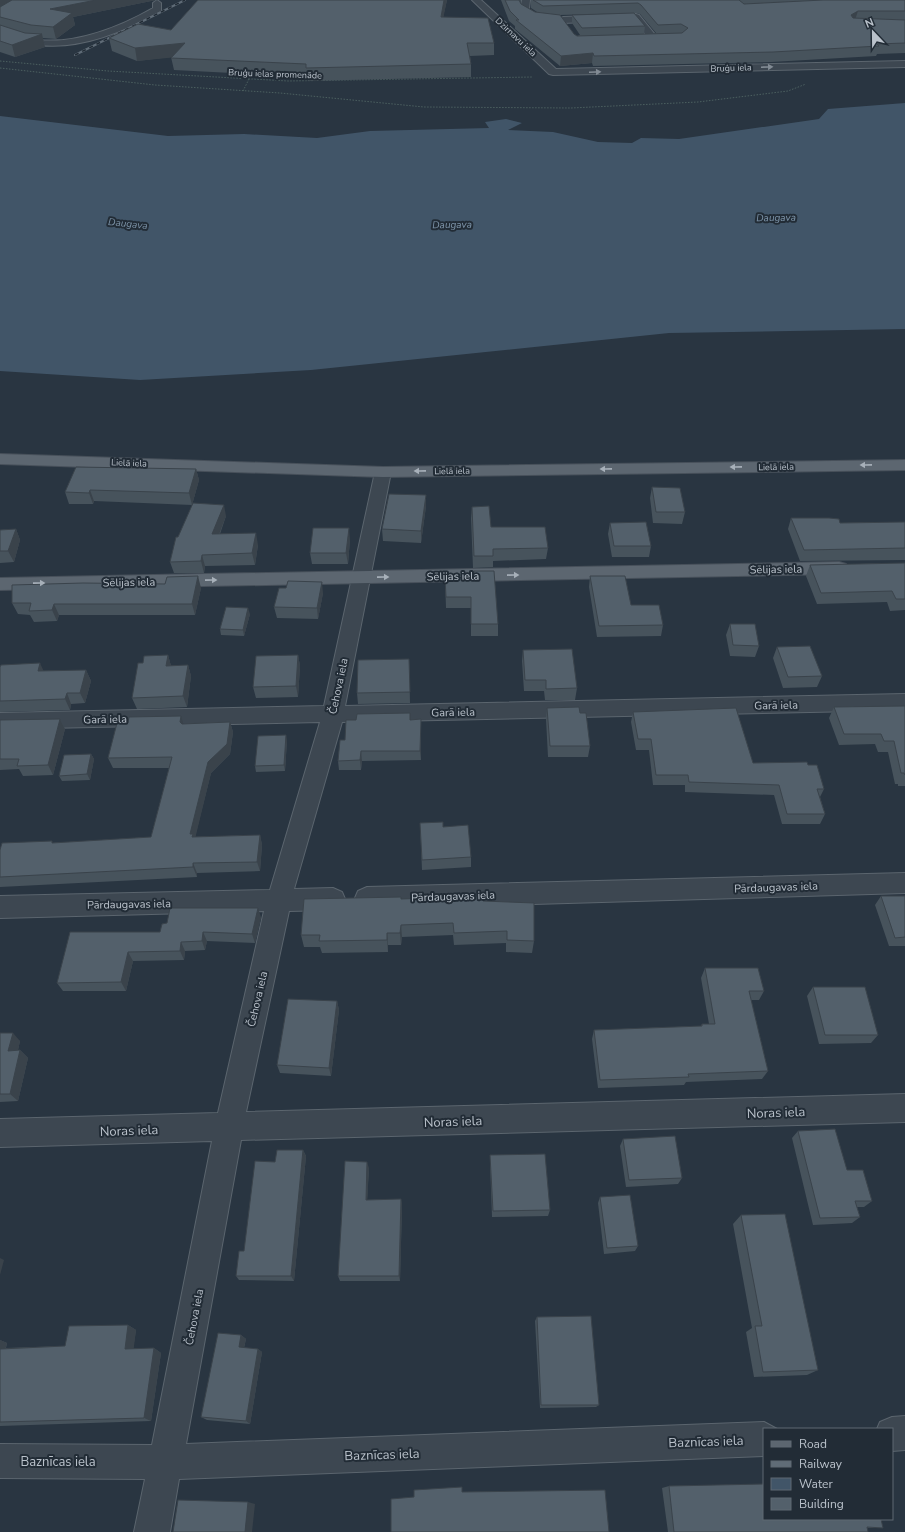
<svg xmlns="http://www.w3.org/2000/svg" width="905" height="1532" font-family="'Nunito Sans',sans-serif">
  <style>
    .water { fill: #415568 }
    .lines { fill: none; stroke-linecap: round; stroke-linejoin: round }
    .minor-casing { stroke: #5b656e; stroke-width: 2 }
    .major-casing { stroke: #47505a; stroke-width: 2 }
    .path { stroke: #4c6060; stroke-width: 1; stroke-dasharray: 1.5 1.5; stroke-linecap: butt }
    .minor { fill: #3d4751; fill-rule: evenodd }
    .major { fill: #5c6670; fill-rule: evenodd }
    .rail-casing { stroke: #606c77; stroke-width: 2 }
    .rail { stroke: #222c36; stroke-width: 1.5; stroke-dasharray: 4; stroke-linecap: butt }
    .wall { fill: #47535c; fill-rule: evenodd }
    .shaded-wall { fill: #3a434b }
    .building { fill: #53606b; stroke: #3a434b }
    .oneway { fill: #828b94 }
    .oneway2 { fill: #a7b0b9 }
    .labels { text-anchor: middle; stroke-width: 4; stroke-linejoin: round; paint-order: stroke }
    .far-street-label { font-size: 9px; fill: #bac2cb; stroke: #222c36 }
    .far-water-label { font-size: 10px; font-style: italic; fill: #7e95aa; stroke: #222c36 }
    .street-label { font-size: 11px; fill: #bac2cb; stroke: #222c36 }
    .near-street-label { font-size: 13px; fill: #bac2cb; stroke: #222c36 }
  </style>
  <rect width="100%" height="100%" fill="#293541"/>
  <!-- water -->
  <path class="water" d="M 905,103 L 905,329 L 669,333 L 311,370 L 140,380 L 0,371 L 0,116 L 168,136 L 244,134 L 317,138 L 370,131 L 489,128 L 485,122 L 506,119 L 522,123 L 508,130 L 553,132 L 598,142 L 632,143 L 641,138 L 679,139 L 819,119 L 828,109 Z"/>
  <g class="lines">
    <!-- minor casing -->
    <g class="minor-casing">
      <path id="minor" d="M 157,0 L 161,3 L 161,11 C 126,31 80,50 39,45 C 25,44 13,39 0,35 L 0,29 C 13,32 25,38 39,40 C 77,44 120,27 153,8 L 153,3 Z
        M 472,0 L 481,0 L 556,69 L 905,61 L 905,67 L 553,75 L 549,74 Z
        M 522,0 L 530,0 L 529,9 L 537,16 L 549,18 L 549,22 L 531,20 L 520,10 Z
        M 636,14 L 639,15 L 657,37 L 657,41 L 651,41 L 634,20 L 563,23 L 558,20 L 563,17 Z
        M 383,467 L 389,468 L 391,472 L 345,706 L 905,694 L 905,710 L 342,722 L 294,889 L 333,888 L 342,892 L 345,899 L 342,906 L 333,910 L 289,911 L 246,1112 L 905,1094 L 905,1122 L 241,1140 L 186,1444 L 764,1422 L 777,1429 L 764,1429 L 764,1456 L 179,1479 L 170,1532 L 134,1532 L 145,1479 L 0,1478 L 0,1444 L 152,1445 L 212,1141 L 0,1147 L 0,1119 L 218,1113 L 264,911 L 0,918 L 0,896 L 270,890 L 320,722 L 0,729 L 0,713 L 324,706 L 375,472 L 377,468 Z
        M 905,873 L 905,893 L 367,909 L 358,905 L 355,898 L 358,891 L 367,887 Z
        M 905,1416 L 905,1450 L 892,1451 L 892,1429 L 877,1429 L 880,1422 L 892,1417 Z"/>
    </g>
    <!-- major casing -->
    <g class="major-casing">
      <path id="major" d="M 0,454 L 383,467 L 905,460 L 905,470 L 383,477 L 0,464 Z
        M 839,562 L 846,564 L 848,568 L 846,572 L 839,574 L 0,590 L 0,578 Z"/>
    </g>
    <!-- path -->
    <path class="path" d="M 0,61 L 108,71 L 288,81 L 533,77
      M 0,68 L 155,85 L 280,93 L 424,107 L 571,108 L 698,102 L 788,91 L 806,84
      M 243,91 L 249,79"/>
    <!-- minor -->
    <use href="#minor" class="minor"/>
    <!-- major -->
    <use href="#major" class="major"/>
    <!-- rail casing -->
    <g class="rail-casing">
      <path id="rail" d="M 75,55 L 185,0"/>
    </g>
    <!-- rail -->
    <use href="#rail" class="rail"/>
  </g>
  <!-- wall -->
  <path class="wall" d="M 0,0 L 156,0 L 73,17 L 75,25 L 56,39 L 43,38 L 45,47 L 15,57 L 0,52 Z
    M 198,0 L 447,0 L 443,17 L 494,43 L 494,55 L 470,56 L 471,64 L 471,77 L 308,81 L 307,77 L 174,70 L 171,57 L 137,61 L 112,51 L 109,38 L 171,30 Z
    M 501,0 L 521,0 L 520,3 L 521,4 L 535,12 L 537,12 L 531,8 L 531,0 L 905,0 L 905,53 L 877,54 L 876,56 L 771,62 L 593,66 L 592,63 L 560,66 L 515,29 L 515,26 L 509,21 ZM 636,13 L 640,14 L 656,33 L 644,34 L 645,26 L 572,15 L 572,23 L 580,35 L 577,36 L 574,34 L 560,15 Z
    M 196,469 L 199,480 L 192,505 L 94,501 L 93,504 L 69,504 L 65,492 Z
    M 652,487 L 685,512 L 682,524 L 653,523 L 650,498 Z
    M 426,495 L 426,506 L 421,543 L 383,541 L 382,529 Z
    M 472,507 L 491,527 L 548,548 L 546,559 L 493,561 L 493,567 L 473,568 L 471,518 Z
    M 226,516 L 220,534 L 258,545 L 255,565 L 205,566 L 204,573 L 174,573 L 170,562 L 178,537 Z
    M 791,518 L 840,523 L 905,522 L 905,560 L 800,561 L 788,529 Z
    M 610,523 L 651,546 L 649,557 L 612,557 L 608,534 Z
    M 16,529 L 20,540 L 14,562 L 0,563 L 0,530 Z
    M 350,539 L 348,564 L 312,564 L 310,553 Z
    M 905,563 L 905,610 L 890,611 L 887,602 L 817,604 L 806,576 L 810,565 Z
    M 474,571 L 498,624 L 498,636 L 471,636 L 471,608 L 446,608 L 445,578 L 474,577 Z
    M 590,576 L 631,605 L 663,625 L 661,636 L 597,637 L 589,587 Z
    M 201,588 L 195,615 L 59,615 L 57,621 L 34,622 L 30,615 L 18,614 L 12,603 Z
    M 323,593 L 318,619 L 277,618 L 274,607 Z
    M 250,614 L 244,636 L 221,635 L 220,629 Z
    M 730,624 L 759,646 L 755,657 L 730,656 L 726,635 Z
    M 777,647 L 822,676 L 817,687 L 783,688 L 773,658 Z
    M 523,650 L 577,688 L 575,700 L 545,700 L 544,691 L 524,691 L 522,661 Z
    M 168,655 L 171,666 L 188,665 L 191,676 L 187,707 L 137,709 L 132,698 L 143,663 Z
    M 298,655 L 300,666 L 298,697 L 256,698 L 253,687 Z
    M 409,659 L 410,703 L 358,704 L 357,693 Z
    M 0,667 L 44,671 L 86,670 L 91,681 L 85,703 L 71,704 L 70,710 L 0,712 Z
    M 905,706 L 905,786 L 898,786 L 898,784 L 895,784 L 888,752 L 878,752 L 875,744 L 839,745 L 829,718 L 834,707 Z
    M 547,708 L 580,713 L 590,746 L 588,757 L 548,757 L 546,719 Z
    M 633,712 L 753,763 L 808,765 L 824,789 L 820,797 L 825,814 L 820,824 L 782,824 L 774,795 L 685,792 L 685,785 L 653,785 L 649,750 L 636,750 L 631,722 Z
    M 60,719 L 65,729 L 53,775 L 23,776 L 19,769 L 0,770 L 0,720 Z
    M 421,719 L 421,760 L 362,761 L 361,770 L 339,770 L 338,761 L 345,740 L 410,720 Z
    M 230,722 L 233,732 L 230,754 L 211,773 L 195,837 L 260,835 L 262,845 L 260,871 L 197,873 L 197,877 L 0,887 L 0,850 L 53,843 L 151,837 L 169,768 L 113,768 L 108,758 L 183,724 Z
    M 287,740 L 285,771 L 256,772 L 255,766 Z
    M 91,754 L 94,759 L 90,780 L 62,781 L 59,776 Z
    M 420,823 L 443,827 L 471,857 L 471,867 L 422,870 Z
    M 881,896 L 905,896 L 905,946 L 889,946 L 875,905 Z
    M 401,899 L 483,901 L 534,941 L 532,953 L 506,952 L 506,943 L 454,945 L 453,935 L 402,937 L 401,945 L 388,945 L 388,952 L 322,953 L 320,947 L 304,947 L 301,935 Z
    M 261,917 L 255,943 L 207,941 L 205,950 L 185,951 L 184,960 L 133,961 L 126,991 L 63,991 L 57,983 L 160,932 Z
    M 705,968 L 764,991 L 759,1000 L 751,1000 L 768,1071 L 762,1079 L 686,1082 L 684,1085 L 598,1088 L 592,1039 L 594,1030 L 701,1026 L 702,1024 L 709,1024 L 701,978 Z
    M 813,987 L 878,1035 L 871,1043 L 819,1044 L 807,996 Z
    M 337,1001 L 339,1010 L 331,1076 L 280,1073 L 277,1065 Z
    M 0,1033 L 20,1041 L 18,1050 L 20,1050 L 28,1058 L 18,1101 L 0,1102 Z
    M 798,1131 L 847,1170 L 872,1201 L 864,1207 L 857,1207 L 860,1217 L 852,1223 L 813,1225 L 792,1138 Z
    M 623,1139 L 682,1178 L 678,1184 L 626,1187 L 620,1146 Z
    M 303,1150 L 306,1156 L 294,1281 L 239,1280 L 236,1276 L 244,1251 Z
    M 490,1155 L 550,1210 L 548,1216 L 492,1217 L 490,1162 Z
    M 369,1168 L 367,1200 L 401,1199 L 402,1206 L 400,1281 L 340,1281 L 338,1276 Z
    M 600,1197 L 638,1246 L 635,1251 L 604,1254 L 598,1203 Z
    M 741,1215 L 818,1370 L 807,1375 L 754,1377 L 746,1332 L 752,1328 L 733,1224 Z
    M 537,1317 L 599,1405 L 596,1407 L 540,1408 L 535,1321 Z
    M 128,1325 L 136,1330 L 133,1349 L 154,1348 L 161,1353 L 151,1421 L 0,1426 L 0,1340 L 7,1343 L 6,1348 L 65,1346 Z
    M 241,1335 L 246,1339 L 244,1348 L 258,1349 L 262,1352 L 250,1424 L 207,1420 L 201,1417 Z
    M 669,1486 L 883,1528 L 867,1528 L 868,1532 L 668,1532 L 662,1488 Z"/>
  <!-- shaded-wall -->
  <path class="shaded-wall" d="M 0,0 L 28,0 L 0,11 Z
    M 96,0 L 156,0 L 73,17 L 75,25 L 56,39 L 53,27 L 50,9 Z
    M 444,0 L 447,0 L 441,29 L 441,17 Z
    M 858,11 L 855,20 L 851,15 Z
    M 42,34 L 45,47 L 15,57 L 12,45 Z
    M 185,43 L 187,56 L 137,61 L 135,48 Z
    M 593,53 L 592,63 L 560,66 L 561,56 Z
    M 196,469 L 199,480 L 192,505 L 189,493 Z
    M 90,490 L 94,501 L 93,504 L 89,493 Z
    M 426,495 L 426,506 L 421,543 L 421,531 Z
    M 224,505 L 226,516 L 215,545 L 212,534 Z
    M 349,528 L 350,539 L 348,564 L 346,553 Z
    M 16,529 L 20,540 L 14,562 L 8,551 Z
    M 256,533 L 258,545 L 255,565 L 252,553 Z
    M 202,555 L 205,566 L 204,573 L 201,561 Z
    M 198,576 L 201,588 L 195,615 L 192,604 Z
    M 322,582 L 323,593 L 318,619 L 317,608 Z
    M 54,604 L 59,615 L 57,621 L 52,610 Z
    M 248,608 L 250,614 L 244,636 L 243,630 Z
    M 168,655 L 171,666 L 166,666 Z
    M 298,655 L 300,666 L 298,697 L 296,686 Z
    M 40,663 L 45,674 L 38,671 Z
    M 188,665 L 191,676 L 187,707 L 183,696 Z
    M 86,670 L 91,681 L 85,703 L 80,693 Z
    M 67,693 L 71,704 L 70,710 L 65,699 Z
    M 181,716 L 184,726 L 180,722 Z
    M 60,719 L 65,729 L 53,775 L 48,765 Z
    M 421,719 L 421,760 L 420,751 Z
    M 230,722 L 233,732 L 230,754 L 211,773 L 195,839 L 196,847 L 190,834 L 208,762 Z
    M 286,735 L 287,740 L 285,771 L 284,765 Z
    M 361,751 L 362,761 L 361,770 L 360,760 Z
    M 91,754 L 94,759 L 90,780 L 87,774 Z
    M 260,835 L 262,845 L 260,871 L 257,862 Z
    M 193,863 L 197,873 L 197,877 L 193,867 Z
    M 258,908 L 261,917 L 255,943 L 252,934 Z
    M 401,925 L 402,937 L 401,945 L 400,933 Z
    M 203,932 L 207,941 L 205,950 L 202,941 Z
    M 387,933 L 388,945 L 388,952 L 387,940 Z
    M 181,942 L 185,951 L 184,960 L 180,951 Z
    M 128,952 L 133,961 L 126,991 L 121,982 Z
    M 337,1001 L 339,1010 L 331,1076 L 329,1068 Z
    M 13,1033 L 20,1041 L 16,1059 L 8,1051 Z
    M 20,1050 L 28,1058 L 18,1101 L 10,1094 Z
    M 303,1150 L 306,1156 L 294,1281 L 291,1276 Z
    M 367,1162 L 369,1168 L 367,1206 L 366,1200 Z
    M 401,1199 L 402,1206 L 400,1281 L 399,1276 Z
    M 0,1258 L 4,1260 L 0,1275 Z
    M 128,1325 L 136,1330 L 133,1354 L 125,1349 Z
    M 241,1335 L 246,1339 L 243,1351 L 239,1347 Z
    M 0,1340 L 7,1343 L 4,1354 L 0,1352 Z
    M 154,1348 L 161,1353 L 151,1421 L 144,1418 Z
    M 258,1349 L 262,1352 L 250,1424 L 246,1421 Z
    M 248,1502 L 255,1504 L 252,1532 L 245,1532 Z"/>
  <!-- building -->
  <path class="building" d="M 12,0 L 96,0 L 50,9 L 72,13 L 53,27 L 31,25 L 0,17 L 0,7 Z
    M 198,0 L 444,0 L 441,17 L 488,18 L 494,43 L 467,43 L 471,64 L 306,68 L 306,64 L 171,58 L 185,43 L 135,48 L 109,38 L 138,24 L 171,30 Z
    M 505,0 L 519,0 L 521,4 L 535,12 L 560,15 L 574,34 L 577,36 L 682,33 L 688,28 L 681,24 L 658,25 L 641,5 L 638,3 L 543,6 L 533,0 L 739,0 L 744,4 L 823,0 L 905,0 L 905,11 L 858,11 L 851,15 L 853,18 L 905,20 L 905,43 L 877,44 L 879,46 L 773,52 L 594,56 L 593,53 L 561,56 L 516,20 L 519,20 L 510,11 Z
    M 634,13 L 645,26 L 582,28 L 572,15 Z
    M 0,25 L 25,33 L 42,34 L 12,45 L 0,41 Z
    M 76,467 L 196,469 L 189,493 L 90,490 L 89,493 L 65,492 Z
    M 652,487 L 680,488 L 685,512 L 656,512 Z
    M 389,494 L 426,495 L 421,531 L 382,529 Z
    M 193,503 L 224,505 L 212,534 L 256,533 L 252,553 L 202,555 L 201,561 L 170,562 L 176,537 L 178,537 Z
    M 489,506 L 491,527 L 545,527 L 548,548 L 493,549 L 493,556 L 474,556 L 472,507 Z
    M 791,518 L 829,518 L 839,519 L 840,523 L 905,522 L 905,548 L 804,550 Z
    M 646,522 L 651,546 L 614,546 L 610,523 Z
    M 313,528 L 349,528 L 346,553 L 310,553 Z
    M 16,529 L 8,551 L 0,551 L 0,530 Z
    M 905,563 L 905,599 L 896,599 L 892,591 L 821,593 L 810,565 Z
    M 474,571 L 494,571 L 498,624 L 471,624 L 471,597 L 446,597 L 445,578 L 474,577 Z
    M 198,576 L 192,604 L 54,604 L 52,610 L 29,611 L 31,603 L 12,603 L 12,585 L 83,583 L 165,584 L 167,577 Z
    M 590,576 L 625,576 L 631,605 L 659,605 L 663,625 L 599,626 Z
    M 288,581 L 322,582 L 317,608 L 274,607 L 279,588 L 286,588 Z
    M 226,607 L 248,608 L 243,630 L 220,629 Z
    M 730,624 L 755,624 L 759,646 L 733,645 Z
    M 810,646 L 822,676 L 788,677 L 777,647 Z
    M 572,649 L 577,688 L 546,689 L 546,680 L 525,680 L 523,650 Z
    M 168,655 L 166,666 L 188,665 L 183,696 L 132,698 L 138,663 L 143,663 L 144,656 Z
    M 298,655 L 296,686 L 253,687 L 256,656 Z
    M 409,659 L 410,692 L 357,693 L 358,660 Z
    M 40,663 L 38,671 L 86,670 L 80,693 L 67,693 L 65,699 L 0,701 L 0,667 L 1,665 Z
    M 905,706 L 905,775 L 904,773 L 901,773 L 894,741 L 884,741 L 881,734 L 844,734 L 834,707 Z
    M 579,707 L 580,713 L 586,713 L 590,746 L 550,746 L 547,708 Z
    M 736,708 L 753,763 L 807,762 L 808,765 L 817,765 L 824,789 L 817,789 L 825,814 L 787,814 L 779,785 L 689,782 L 688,775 L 656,775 L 651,739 L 638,739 L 633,712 Z
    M 410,713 L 410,720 L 421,719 L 420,751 L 361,751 L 360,760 L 338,761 L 340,740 L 345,740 L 346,720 L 356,720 L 357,714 Z
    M 181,716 L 180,722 L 182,724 L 230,722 L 227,744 L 208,762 L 190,834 L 193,834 L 192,837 L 260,835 L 257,862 L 193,863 L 193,867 L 0,877 L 0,850 L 2,843 L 52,841 L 52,843 L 151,837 L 172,757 L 108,758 L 117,723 L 128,723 L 129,717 Z
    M 60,719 L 48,765 L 17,766 L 19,759 L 0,759 L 0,720 Z
    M 286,735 L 284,765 L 255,766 L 258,736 Z
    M 91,754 L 87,774 L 59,776 L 64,755 Z
    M 443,822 L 443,827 L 468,825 L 471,857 L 422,860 L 420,823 Z
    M 483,896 L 483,901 L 534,903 L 534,941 L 507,940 L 507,931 L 454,933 L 453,923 L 401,925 L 400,933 L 387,933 L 387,940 L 319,941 L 320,935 L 301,935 L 304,899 L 401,897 L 401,899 Z
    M 881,896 L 905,896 L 905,937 L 895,938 Z
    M 170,908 L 258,908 L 252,934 L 203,932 L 202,941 L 181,942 L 180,951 L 128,952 L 121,982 L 57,983 L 70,932 L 160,932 L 162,924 L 167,923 Z
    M 705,968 L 758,968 L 764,991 L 749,991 L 768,1071 L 688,1074 L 689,1077 L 600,1080 L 594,1030 L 702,1026 L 702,1024 L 715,1024 Z
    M 813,987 L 865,987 L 878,1035 L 825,1035 Z
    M 288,999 L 337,1001 L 329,1068 L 277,1065 Z
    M 0,1033 L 13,1033 L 8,1051 L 20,1050 L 10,1094 L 0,1094 Z
    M 835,1129 L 847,1170 L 863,1170 L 872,1201 L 855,1201 L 860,1217 L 820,1218 L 798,1131 Z
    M 675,1136 L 682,1178 L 629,1180 L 623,1139 Z
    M 277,1150 L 303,1150 L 291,1276 L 236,1276 L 239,1251 L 244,1251 L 255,1161 L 275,1162 Z
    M 545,1154 L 550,1210 L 493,1211 L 490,1155 Z
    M 345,1161 L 367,1162 L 366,1200 L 401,1199 L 399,1276 L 338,1276 Z
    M 630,1195 L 638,1246 L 607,1248 L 600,1197 Z
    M 785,1214 L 818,1370 L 763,1372 L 755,1326 L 762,1326 L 741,1215 Z
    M 591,1316 L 599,1405 L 541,1405 L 537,1317 Z
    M 128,1325 L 125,1349 L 154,1348 L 144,1418 L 0,1422 L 0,1349 L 65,1346 L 69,1326 Z
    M 218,1333 L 241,1335 L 239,1347 L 258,1349 L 246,1421 L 201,1417 Z
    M 764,1484 L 764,1519 L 881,1519 L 883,1528 L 867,1527 L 868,1532 L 674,1532 L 669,1486 Z
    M 462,1487 L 462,1492 L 605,1490 L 609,1532 L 391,1532 L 391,1499 L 414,1497 L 414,1490 Z
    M 178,1500 L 248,1502 L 245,1532 L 173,1532 Z"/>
  <!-- one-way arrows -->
  <defs><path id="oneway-solid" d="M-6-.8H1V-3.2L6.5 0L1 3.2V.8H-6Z"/></defs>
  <g class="oneway">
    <use href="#oneway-solid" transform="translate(767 67) rotate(-2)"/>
    <use href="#oneway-solid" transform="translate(595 72) rotate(-2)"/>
  </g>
  <g class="oneway2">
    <use href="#oneway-solid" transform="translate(866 465) rotate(179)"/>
    <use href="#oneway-solid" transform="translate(736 467) rotate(179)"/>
    <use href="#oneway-solid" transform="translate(606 469) rotate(179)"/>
    <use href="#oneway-solid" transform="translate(420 471) rotate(179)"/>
    <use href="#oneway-solid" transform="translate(513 575) rotate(-1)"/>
    <use href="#oneway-solid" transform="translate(383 577) rotate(-1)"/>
    <use href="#oneway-solid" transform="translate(211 580) rotate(-1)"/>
    <use href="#oneway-solid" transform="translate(39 583) rotate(-1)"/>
  </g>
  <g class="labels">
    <!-- far-street labels -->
    <g class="far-street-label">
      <text transform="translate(516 37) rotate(43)" y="3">Dzirnavu iela</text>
      <text transform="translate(731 68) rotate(-2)" y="3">Bruģu iela</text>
      <text transform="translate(275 74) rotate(2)" y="3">Bruģu ielas promenāde</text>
      <text transform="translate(129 463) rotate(2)" y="3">Lielā iela</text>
      <text transform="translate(776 467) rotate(-1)" y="3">Lielā iela</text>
      <text transform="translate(452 471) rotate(-1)" y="3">Lielā iela</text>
    </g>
    <!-- far-water labels -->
    <g class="far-water-label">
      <text transform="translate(776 217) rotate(-1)" y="4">Daugava</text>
      <text transform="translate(128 223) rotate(6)" y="4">Daugava</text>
      <text transform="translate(452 224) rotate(-1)" y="4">Daugava</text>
    </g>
    <!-- street labels -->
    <g class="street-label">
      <text transform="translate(776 569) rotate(-1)" y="4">Sēlijas iela</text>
      <text transform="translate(453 576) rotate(-1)" y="4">Sēlijas iela</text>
      <text transform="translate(129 582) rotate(-1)" y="4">Sēlijas iela</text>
      <text transform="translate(338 686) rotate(-78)" y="4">Čehova iela</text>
      <text transform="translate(776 705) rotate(-1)" y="4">Garā iela</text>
      <text transform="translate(453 712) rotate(-1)" y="4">Garā iela</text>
      <text transform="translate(105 719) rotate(-1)" y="4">Garā iela</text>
      <text transform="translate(776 887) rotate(-2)" y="4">Pārdaugavas iela</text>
      <text transform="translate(453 896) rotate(-2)" y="4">Pārdaugavas iela</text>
      <text transform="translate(129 904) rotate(-1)" y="4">Pārdaugavas iela</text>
      <text transform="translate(257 999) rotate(-77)" y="4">Čehova iela</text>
      <text transform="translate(194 1317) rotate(-79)" y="4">Čehova iela</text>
    </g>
    <!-- near-street labels -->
    <g class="near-street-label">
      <text transform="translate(776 1112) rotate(-2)" y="5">Noras iela</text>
      <text transform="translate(453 1121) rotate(-2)" y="5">Noras iela</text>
      <text transform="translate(129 1130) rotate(-2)" y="5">Noras iela</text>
      <text transform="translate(706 1441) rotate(-2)" y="5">Baznīcas iela</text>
      <text transform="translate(382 1454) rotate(-2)" y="5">Baznīcas iela</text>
      <text x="58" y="1466">Baznīcas iela</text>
    </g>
  </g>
  <!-- legend -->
  <rect x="763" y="1428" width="130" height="92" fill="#222c36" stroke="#5f6872"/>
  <rect x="771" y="1441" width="20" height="6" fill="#5c6670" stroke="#5f6872"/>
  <text x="799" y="1448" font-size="12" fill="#bac2cb">Road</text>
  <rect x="771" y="1461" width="20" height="6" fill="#606c77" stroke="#5f6872"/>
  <text x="799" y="1468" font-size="12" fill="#bac2cb">Railway</text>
  <rect x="771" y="1478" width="20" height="12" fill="#415568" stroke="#5f6872"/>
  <text x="799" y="1488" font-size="12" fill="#bac2cb">Water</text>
  <rect x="771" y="1498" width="20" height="12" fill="#53606b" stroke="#5f6872"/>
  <text x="799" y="1508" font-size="12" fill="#bac2cb">Building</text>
  <!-- north arrow -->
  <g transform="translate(873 32) rotate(338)" stroke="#222c36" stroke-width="3" paint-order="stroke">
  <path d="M0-3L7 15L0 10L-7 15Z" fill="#bac2cb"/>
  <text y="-6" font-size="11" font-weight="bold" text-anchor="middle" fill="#bac2cb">N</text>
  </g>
</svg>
